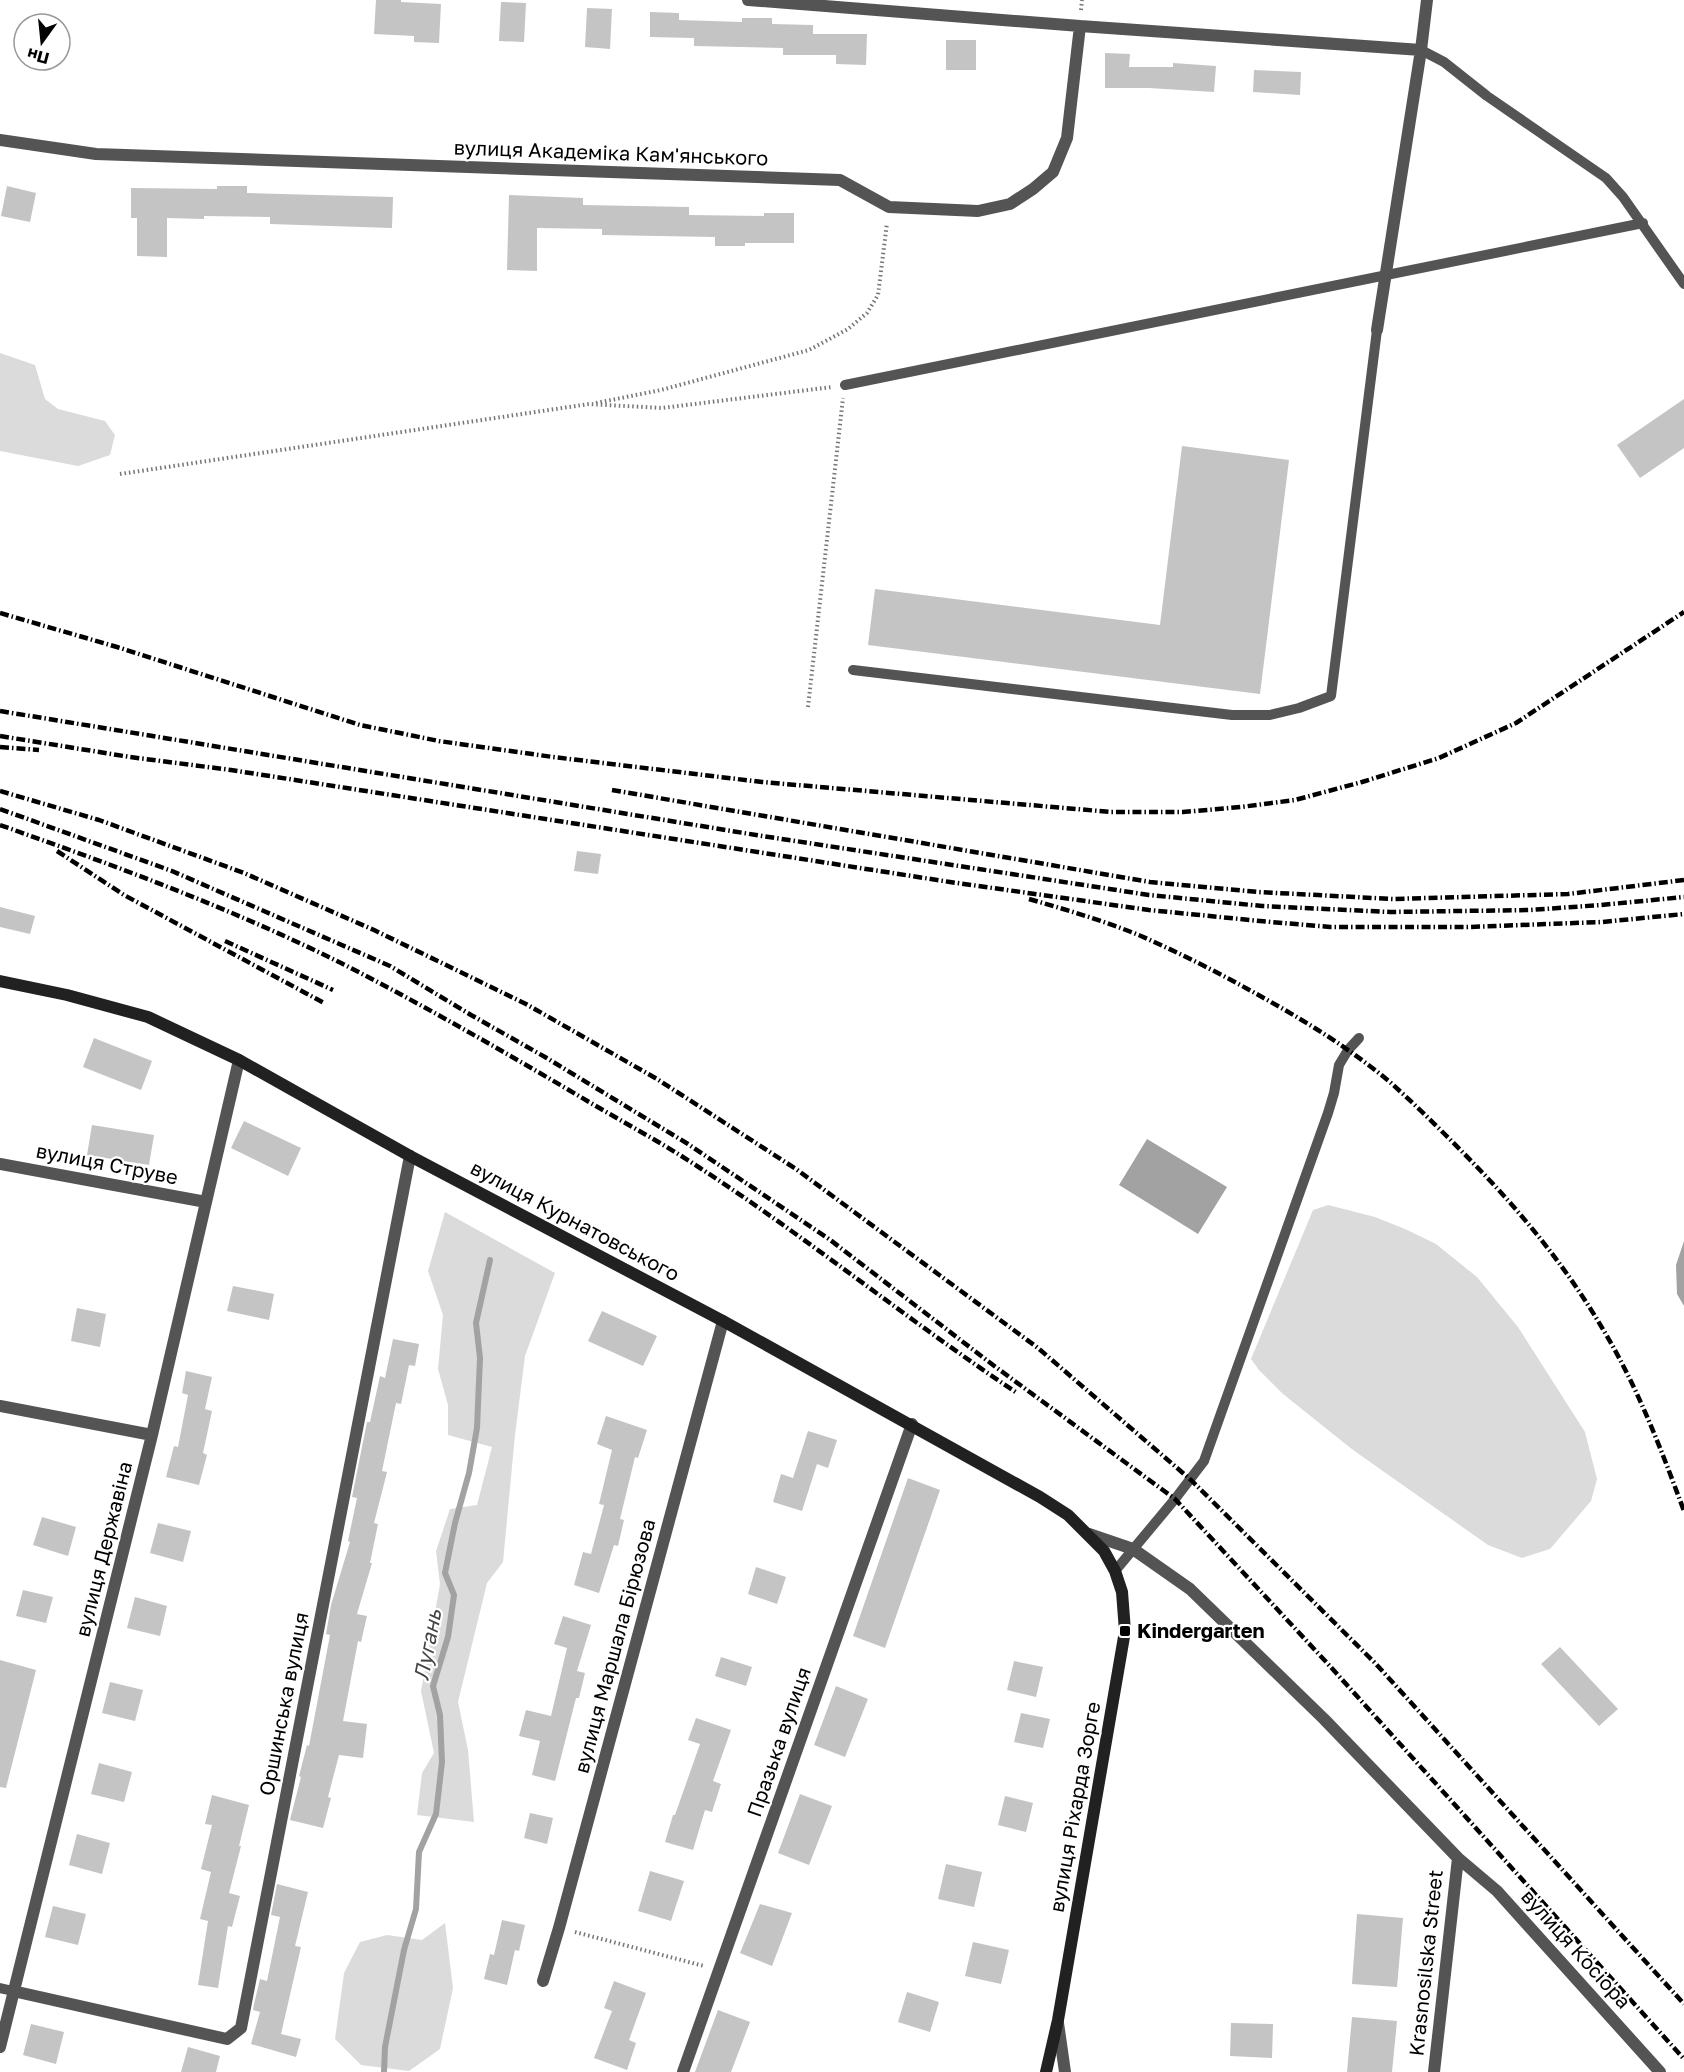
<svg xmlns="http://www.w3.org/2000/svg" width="1684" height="2072" font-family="'Golos Text',sans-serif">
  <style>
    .green { fill: #dbdbdb }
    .water { fill: #a2a2a2 }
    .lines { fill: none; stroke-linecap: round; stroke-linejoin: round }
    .stream { stroke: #a2a2a2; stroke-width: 6 }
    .building { fill: #c4c4c4 }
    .path { stroke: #767676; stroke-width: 4; stroke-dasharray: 1.5 3; stroke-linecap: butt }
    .lane { stroke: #545454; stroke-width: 10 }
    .street { stroke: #545454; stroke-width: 12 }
    .secondary { stroke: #212121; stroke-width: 12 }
    .rail { stroke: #000; stroke-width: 4.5; stroke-dasharray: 9 3 1.5 3; stroke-linecap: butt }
    .poi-dot { fill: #000; stroke: #fff; stroke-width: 2 }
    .labels { text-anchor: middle; stroke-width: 4.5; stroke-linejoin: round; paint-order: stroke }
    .street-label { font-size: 20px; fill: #000; stroke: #fff }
    .poi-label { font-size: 20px; font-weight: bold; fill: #000; stroke: #fff; text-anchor: start }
    .water-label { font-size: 21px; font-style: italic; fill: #434343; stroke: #fff }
  </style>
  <rect width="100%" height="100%" fill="#fff"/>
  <!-- green -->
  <path class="green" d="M 0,353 L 35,365 L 45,399 L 58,409 L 105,421 L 115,435 L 110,455 L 78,466 L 0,451 Z
    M 1328,1205 L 1375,1217 L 1405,1229 L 1436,1244 L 1477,1277 L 1518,1327 L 1585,1432 L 1597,1479 L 1591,1501 L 1550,1549 L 1522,1558 L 1488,1545 L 1353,1450 L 1283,1394 L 1259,1370 L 1251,1359 L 1313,1210 Z
    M 445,1212 L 555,1273 L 525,1356 L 515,1435 L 503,1562 L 487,1583 L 458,1702 L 468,1750 L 474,1822 L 417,1815 L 422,1773 L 434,1753 L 421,1691 L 440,1584 L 436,1551 L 450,1509 L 477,1505 L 492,1447 L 448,1435 L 448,1405 L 438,1369 L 443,1315 L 428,1271 Z
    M 445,1923 L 453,1988 L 440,2049 L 409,2071 L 361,2065 L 335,2039 L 344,1973 L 360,1942 L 387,1935 L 422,1940 Z"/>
  <!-- water -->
  <path class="water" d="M 1147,1139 L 1227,1187 L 1198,1234 L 1119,1185 Z
    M 1684,1241 L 1684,1306 L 1677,1294 L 1676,1265 Z"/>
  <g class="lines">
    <!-- stream -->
    <path class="stream" d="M 384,2072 L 385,2047 L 404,1950 L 416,1909 L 419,1852 L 436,1814 L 442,1762 L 440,1715 L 433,1686 L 448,1637 L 454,1595 L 445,1573 L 455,1523 L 469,1473 L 477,1428 L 480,1358 L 476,1323 L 490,1260"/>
  </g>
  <!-- building -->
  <path class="building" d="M 376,0 L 401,0 L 401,2 L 441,4 L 439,43 L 414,42 L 414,36 L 374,34 Z
    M 501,2 L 526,3 L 524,42 L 499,41 Z
    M 587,8 L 612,9 L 610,49 L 585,47 Z
    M 650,12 L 679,13 L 679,20 L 742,22 L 742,18 L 772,18 L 772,24 L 813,25 L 813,34 L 867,34 L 866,65 L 836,64 L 836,55 L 783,55 L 783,48 L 694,46 L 694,38 L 650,37 Z
    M 946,40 L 976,40 L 976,70 L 946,70 Z
    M 1105,53 L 1130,54 L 1129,67 L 1173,67 L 1173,63 L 1216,66 L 1214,92 L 1149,88 L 1105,88 Z
    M 1254,70 L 1301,72 L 1300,95 L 1253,92 Z
    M 7,186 L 36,193 L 30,222 L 1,216 Z
    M 217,186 L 247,186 L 247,193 L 393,197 L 392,228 L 270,224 L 270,217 L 204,216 L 204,219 L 167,218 L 167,257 L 137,256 L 137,218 L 131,218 L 131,188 L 217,189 Z
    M 509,195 L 583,198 L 583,205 L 689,207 L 689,215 L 764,216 L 764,213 L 794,213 L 794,243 L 745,243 L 745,246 L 715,246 L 715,237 L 602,235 L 602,229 L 537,228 L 537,271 L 507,270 Z
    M 1684,399 L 1684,448 L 1640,478 L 1617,445 Z
    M 1182,446 L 1289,460 L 1260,694 L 868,645 L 875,589 L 1160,625 Z
    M 577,851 L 601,854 L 598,874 L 574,871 Z
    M 0,907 L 35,916 L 30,934 L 0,927 Z
    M 94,1038 L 152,1061 L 141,1090 L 83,1067 Z
    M 244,1121 L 301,1148 L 288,1176 L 231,1148 Z
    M 92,1125 L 154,1135 L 149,1165 L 87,1155 Z
    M 233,1286 L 274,1294 L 269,1320 L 227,1311 Z
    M 77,1308 L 106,1314 L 100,1347 L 71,1341 Z
    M 602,1311 L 657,1336 L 643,1366 L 588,1341 Z
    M 393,1339 L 419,1344 L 415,1366 L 409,1365 L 401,1404 L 396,1403 L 382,1471 L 387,1472 L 374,1523 L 378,1524 L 370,1563 L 372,1563 L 357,1614 L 367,1616 L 361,1642 L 358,1641 L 343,1721 L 367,1724 L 363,1758 L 339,1755 L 328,1797 L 331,1798 L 323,1828 L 290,1820 L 301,1777 L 299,1776 L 307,1745 L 309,1746 L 330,1635 L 326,1634 L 331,1605 L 350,1542 L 348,1541 L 357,1498 L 352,1497 L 367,1422 L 370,1422 L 380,1376 L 385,1378 Z
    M 186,1371 L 212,1377 L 205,1409 L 212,1411 L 203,1453 L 207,1455 L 199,1485 L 166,1477 L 174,1446 L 178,1447 L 188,1395 L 182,1393 Z
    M 606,1416 L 647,1430 L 638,1458 L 635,1457 L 620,1519 L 624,1520 L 618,1546 L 614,1545 L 599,1593 L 574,1585 L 583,1552 L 591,1554 L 604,1505 L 599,1504 L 612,1450 L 597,1444 Z
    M 808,1431 L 837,1440 L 828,1468 L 817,1464 L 802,1511 L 773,1502 L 781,1474 L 793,1478 Z
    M 908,1478 L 940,1490 L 885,1648 L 853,1636 Z
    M 42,1517 L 76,1527 L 68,1556 L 33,1545 Z
    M 158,1523 L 191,1531 L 183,1562 L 150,1553 Z
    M 756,1567 L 786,1577 L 777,1604 L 748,1594 Z
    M 23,1590 L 53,1597 L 46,1623 L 16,1616 Z
    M 135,1597 L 167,1606 L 160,1636 L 127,1628 Z
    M 563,1616 L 591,1625 L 577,1671 L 585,1673 L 579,1698 L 576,1698 L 555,1781 L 532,1775 L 540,1741 L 519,1736 L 526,1710 L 551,1716 L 567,1648 L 554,1644 Z
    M 1560,1647 L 1618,1709 L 1599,1726 L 1541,1664 Z
    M 721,1657 L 752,1667 L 746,1686 L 715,1676 Z
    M 0,1660 L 36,1670 L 6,1788 L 0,1787 Z
    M 1014,1661 L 1043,1667 L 1036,1697 L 1007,1690 Z
    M 110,1682 L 143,1690 L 135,1721 L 102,1713 Z
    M 836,1686 L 868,1699 L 845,1757 L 814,1745 Z
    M 1021,1713 L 1050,1719 L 1043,1748 L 1014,1742 Z
    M 696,1718 L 731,1730 L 713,1781 L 721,1784 L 712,1812 L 705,1810 L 693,1850 L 665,1842 L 673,1815 L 675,1815 L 700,1744 L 688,1740 Z
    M 99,1763 L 132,1772 L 124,1802 L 91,1794 Z
    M 800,1794 L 832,1806 L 809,1865 L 778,1853 Z
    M 212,1795 L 249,1805 L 239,1846 L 241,1846 L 229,1893 L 240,1896 L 232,1927 L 228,1926 L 218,1988 L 198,1985 L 208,1921 L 200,1919 L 211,1872 L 201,1869 L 212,1825 L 205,1824 Z
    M 1005,1796 L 1033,1803 L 1026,1832 L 998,1825 Z
    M 530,1813 L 553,1818 L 547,1844 L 524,1838 Z
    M 77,1834 L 110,1843 L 102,1874 L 69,1865 Z
    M 946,1864 L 982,1872 L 974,1907 L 938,1899 Z
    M 650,1871 L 684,1881 L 671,1921 L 638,1911 Z
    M 277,1884 L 308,1892 L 295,1946 L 301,1947 L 281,2034 L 301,2039 L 296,2057 L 251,2044 L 260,2012 L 253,2010 L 254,2004 L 260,1979 L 267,1981 L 280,1917 L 271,1915 Z
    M 760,1904 L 792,1913 L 772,1966 L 740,1953 Z
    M 53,1906 L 86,1914 L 78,1945 L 45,1937 Z
    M 1357,1914 L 1403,1918 L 1397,1987 L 1352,1984 Z
    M 502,1920 L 525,1925 L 519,1951 L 515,1950 L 507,1985 L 484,1979 L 490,1954 L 494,1955 Z
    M 973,1942 L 1009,1950 L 1001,1984 L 965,1976 Z
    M 614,1981 L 646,1993 L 629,2040 L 636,2043 L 627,2070 L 594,2058 L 612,2011 L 604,2008 Z
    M 907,1992 L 939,2002 L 930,2032 L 898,2022 Z
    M 718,2010 L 750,2022 L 731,2072 L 695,2072 Z
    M 1352,2017 L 1397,2021 L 1392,2072 L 1347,2072 Z
    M 1231,2023 L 1273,2024 L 1272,2058 L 1230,2056 Z
    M 31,2024 L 64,2032 L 56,2064 L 23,2055 Z
    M 188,2047 L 220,2056 L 216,2072 L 181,2072 Z"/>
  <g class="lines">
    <!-- path -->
    <path class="path" d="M 1081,10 L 1082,0
      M 596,403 L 661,390 L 809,350 L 848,329 L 867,313 L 878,295 L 887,223
      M 120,474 L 589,404 L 662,408 L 832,387
      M 808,707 L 843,398
      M 575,1932 L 704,1966"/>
    <!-- lane -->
    <path class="lane" d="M 1421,50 L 1444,62 L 1487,96 L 1606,178 L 1623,197 L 1684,284
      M 845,385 L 1643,223
      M 853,670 L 1232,715 L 1270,715 L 1299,708 L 1331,696 L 1377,330
      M 1115,1571 L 1175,1499 L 1204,1461 L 1328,1113 L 1334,1093 L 1339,1065 L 1348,1050 L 1359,1038
      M 0,1988 L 13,1991"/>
    <!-- street -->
    <path class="street" d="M 748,0 L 1080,26 L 1421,50
      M 0,140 L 96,154 L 840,180 L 889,207 L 978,211 L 1010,204 L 1033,189 L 1053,172 L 1067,138 L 1080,26
      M 1377,330 L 1421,50 L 1427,0
      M 0,1164 L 206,1202
      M 0,1406 L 152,1435
      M 1089,1534 L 1133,1549 L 1190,1589 L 1324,1719 L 1458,1858 L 1497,1891 L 1660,2072
      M 543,1981 L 559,1928 L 723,1321
      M 13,1991 L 227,2039 L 241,2028 L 410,1156
      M 1058,2023 L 1065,2072
      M 0,2047 L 152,1435 L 239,1060
      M 683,2072 L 912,1424
      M 1434,2072 L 1458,1858"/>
    <!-- secondary -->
    <path class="secondary" d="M 0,981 L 67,995 L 148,1017 L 239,1060 L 410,1156 L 723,1321 L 1040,1497 L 1068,1515 L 1104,1551 L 1115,1571 L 1122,1592 L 1125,1631 L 1058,2020 L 1046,2072"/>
    <!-- rail -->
    <path class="rail" d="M 0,613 L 117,647 L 360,725 L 439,741 L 553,757 L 762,782 L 1111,812 L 1183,812 L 1241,807 L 1295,800 L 1362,782 L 1439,758 L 1516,723 L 1684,612
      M 0,711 L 756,835 L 1149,895 L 1262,906 L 1390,912 L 1530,910 L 1601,905 L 1684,897
      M 0,736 L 130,757 L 231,770 L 950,882 L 1149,910 L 1260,921 L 1330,927 L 1468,927 L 1602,922 L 1684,914
      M 0,747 L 39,750
      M 612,790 L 1150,882 L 1258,892 L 1393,899 L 1568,894 L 1684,880
      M 0,791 L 99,820 L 244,873 L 374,930 L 526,1004 L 657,1079 L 796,1169 L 1038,1348 L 1191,1480 L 1376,1664 L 1684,2004
      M 0,809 L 172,871 L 390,966 L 471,1015 L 545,1057 L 688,1144 L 829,1239 L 993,1365 L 1175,1499 L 1328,1664 L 1684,2059
      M 0,825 C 116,866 233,909 343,964 C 423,1005 501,1050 579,1096 C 619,1120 661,1142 700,1168 C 809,1239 909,1321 1017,1393
      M 57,851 L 124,895 L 324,1003
      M 1029,899 C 1067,910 1105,921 1141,936 C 1182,954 1223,975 1262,997 C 1307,1022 1352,1050 1391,1083 C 1421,1110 1450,1139 1478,1168 C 1526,1218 1569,1271 1604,1331 C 1638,1388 1661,1449 1684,1511
      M 225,941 L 333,990"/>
  </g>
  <!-- markers -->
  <rect class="poi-dot" x="1119" y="1625" width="12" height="12" rx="3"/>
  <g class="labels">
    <!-- street labels -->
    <g class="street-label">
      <text transform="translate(611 153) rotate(2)" y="7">вулиця Академіка Кам'янського</text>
      <text transform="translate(107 1164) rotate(11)" y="7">вулиця Струве</text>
      <text transform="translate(575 1221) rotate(28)" y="7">вулиця Курнатовського</text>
      <text transform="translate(104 1549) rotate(-76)" y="7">вулиця Державіна</text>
      <text transform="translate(615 1646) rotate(-75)" y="7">вулиця Маршала Бірюзова</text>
      <text transform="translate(284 1704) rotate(-79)" y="7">Оршинська вулиця</text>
      <text transform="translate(779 1742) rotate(-71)" y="7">Празька вулиця</text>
      <text transform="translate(1075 1807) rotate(-80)" y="7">вулиця Ріхарда Зорге</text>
      <text transform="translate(1576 1949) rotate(48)" y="7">вулиця Косіора</text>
      <text transform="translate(1426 1963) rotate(-84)" y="7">Krasnosilska Street</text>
    </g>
    <!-- poi labels -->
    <g class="poi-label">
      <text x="1137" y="1638">Kindergarten</text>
    </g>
    <!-- water labels -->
    <g class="water-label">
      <text transform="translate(428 1645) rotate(-79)" y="7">Лугань</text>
    </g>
  </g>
  <!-- north arrow -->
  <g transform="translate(42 42) rotate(195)"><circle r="28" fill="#ffffff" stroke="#999999" stroke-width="1.5"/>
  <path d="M0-4.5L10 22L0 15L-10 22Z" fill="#000000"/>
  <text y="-9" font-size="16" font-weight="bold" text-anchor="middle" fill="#000000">Пн</text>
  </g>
</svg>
